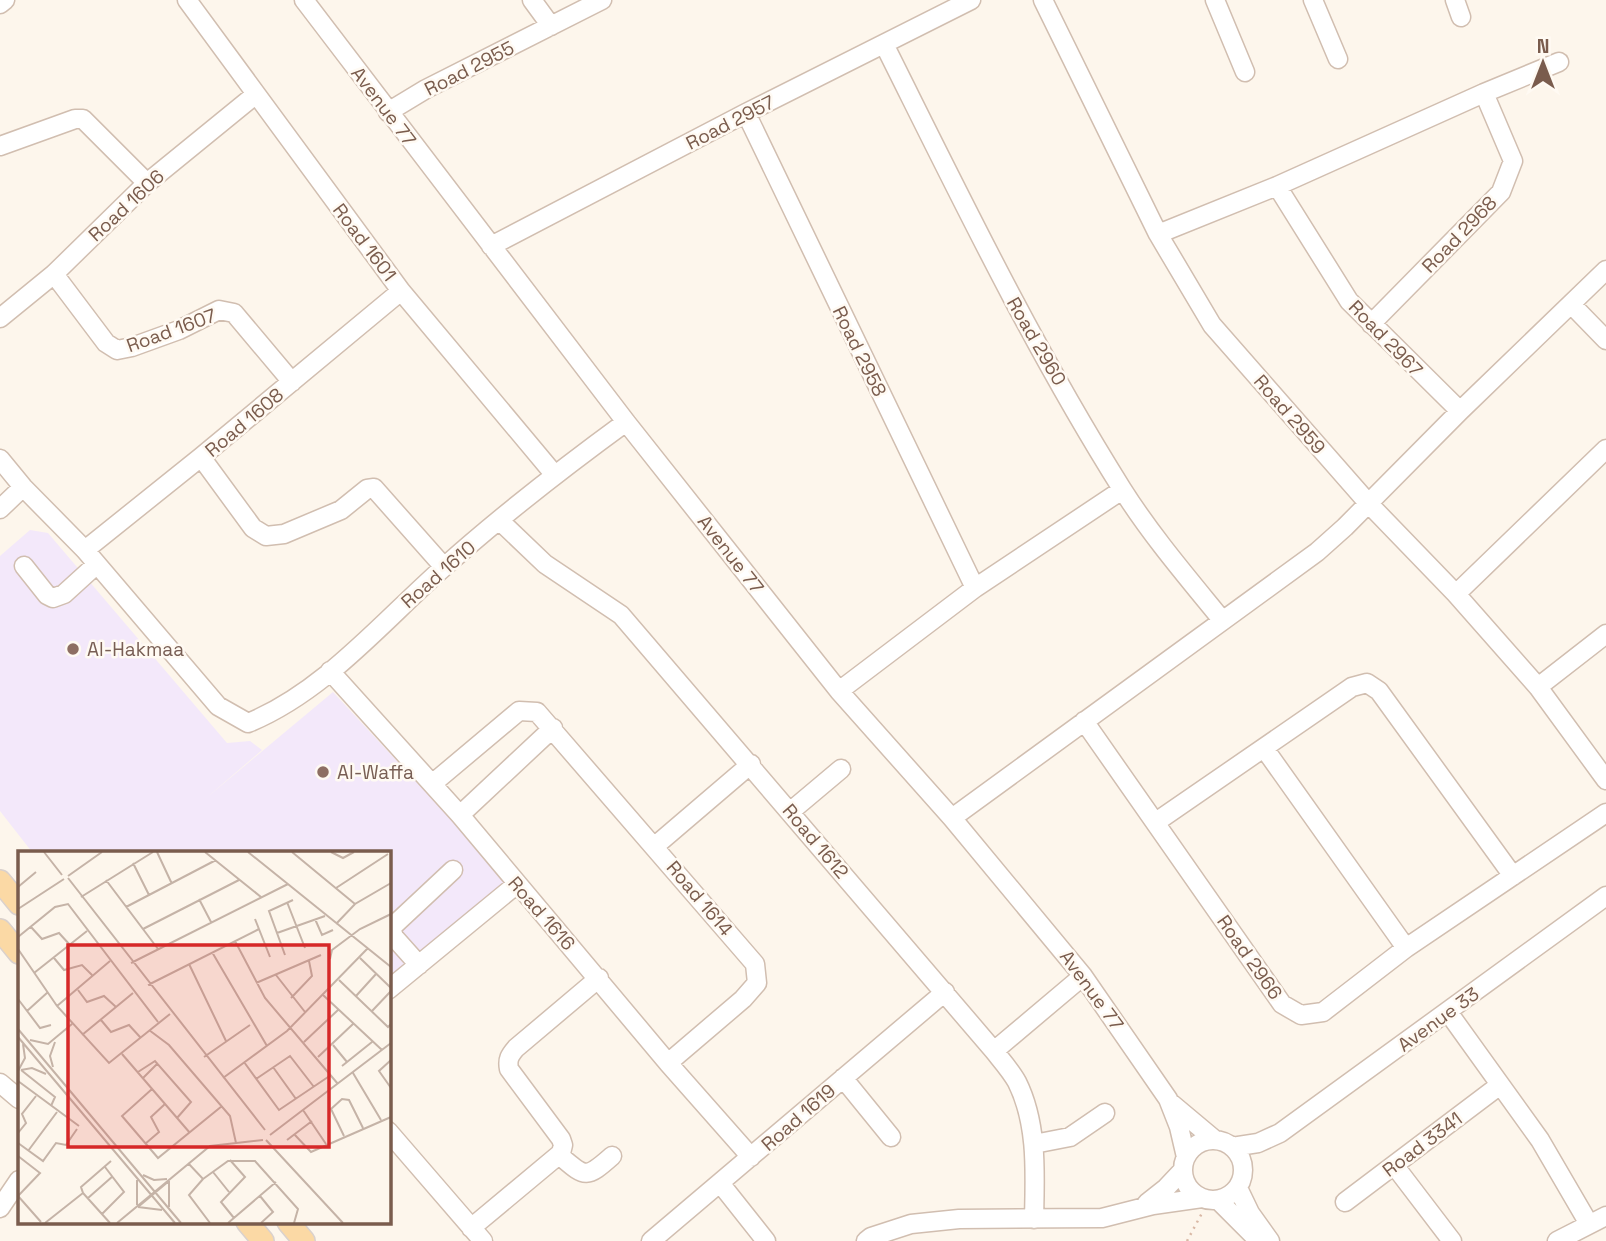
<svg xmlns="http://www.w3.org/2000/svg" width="1606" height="1241" font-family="'Space Grotesk',sans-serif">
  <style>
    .education { fill: #f3e8fa }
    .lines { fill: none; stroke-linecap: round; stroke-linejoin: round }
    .minor-casing { stroke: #d1beb0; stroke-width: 21 }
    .major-casing { stroke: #dad1cd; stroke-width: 24 }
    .path { stroke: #d9b8a5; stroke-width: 2.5; stroke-dasharray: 2 5; stroke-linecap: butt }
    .minor { stroke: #fff; stroke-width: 18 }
    .major { stroke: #fbd9a5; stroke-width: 21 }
    .education-dot { fill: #8d6e63; stroke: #fffaf3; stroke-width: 2.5 }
    .labels { text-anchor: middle; stroke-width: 5; stroke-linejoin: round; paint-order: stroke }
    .street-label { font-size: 19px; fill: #7a5c4d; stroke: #fffaf3 }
    .education-label { font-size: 19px; fill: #785e54; stroke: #fffaf3; text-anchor: start }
    .inset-road { fill: none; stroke: #c5b3a7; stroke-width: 2 }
    .view { fill: #d62828; fill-opacity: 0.15; stroke: #d62828; stroke-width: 3.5 }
    .inset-edge { fill: none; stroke: #7a5c4d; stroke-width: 3.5 }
  </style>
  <rect width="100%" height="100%" fill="#fdf6ec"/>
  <!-- education -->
  <path class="education" d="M 30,530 L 48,533 L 227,743 L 250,741 L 262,750 L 205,799 L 333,692 L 510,883 L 389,985 L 388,852 L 32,852 L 0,811 L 0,556 Z"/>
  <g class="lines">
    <!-- minor casing -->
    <g class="minor-casing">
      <path id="minor" d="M 187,0 L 401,291 L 554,474
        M 304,0 L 626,422 L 839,691 L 952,818 L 1083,976 L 1168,1099 L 1179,1127 L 1186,1157
        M 532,0 L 551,26
        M 1043,0 L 1158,234 L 1212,325 L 1369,504 L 1456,594 L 1538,687 L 1606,780
        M 1215,0 L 1245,72
        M 1313,0 L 1338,59
        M 1455,0 L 1461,17
        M 0,4 L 5,0
        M 884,44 C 959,194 1032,346 1122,489 C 1151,535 1187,577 1222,620
        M 388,112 L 426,89 L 602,0
        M 746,113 L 975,588
        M 0,146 L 75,119 L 83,119 L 147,183
        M 1277,186 L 1349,301 L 1460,411
        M 1158,234 L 1277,186 L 1484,93 L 1559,62
        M 491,246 L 746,113 L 971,0
        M 54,274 L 106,343 L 117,350 L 132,347 L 179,330 L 219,310 L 234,313 L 292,382
        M 1571,304 L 1606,340
        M 0,318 L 54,274 L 147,183 L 255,95
        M 1371,324 L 1501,192 L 1513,161 L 1484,93
        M 201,457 L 253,528 L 266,536 L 284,534 L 341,510 L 367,489 L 374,488 L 444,567
        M 0,459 L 23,487 L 85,550 L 218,706 L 248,723 C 324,692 382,622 443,568 C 501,516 563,468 626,422
        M 0,509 L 23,487
        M 500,521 L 545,564 L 621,615 L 994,1051 C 1002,1061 1011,1071 1017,1082 C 1038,1124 1035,1174 1034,1219
        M 85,550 L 201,457 L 401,291
        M 24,566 L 47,595 L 53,598 L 64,594 L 97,564
        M 1456,594 L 1606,449
        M 330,671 L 460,815 L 668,1063 L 751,1157
        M 1538,687 L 1606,634
        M 839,691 L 975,588 L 1122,490
        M 1084,721 L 1282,1004 L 1301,1015 L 1323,1012 L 1406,948 L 1606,813
        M 1264,748 L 1406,948
        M 432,784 L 519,711 L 537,712 L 755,964 L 757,983 L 743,999 L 668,1063
        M 791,811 L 841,769
        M 460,815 L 553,728
        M 952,818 L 1317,552 L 1345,527 L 1460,411 L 1606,270
        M 1156,822 L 1352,687 L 1367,683 L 1379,691 L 1513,876
        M 655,846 L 751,764
        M 419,965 L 394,937 L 391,928 L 453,870
        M 388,990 L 517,884
        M 1448,1012 L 1540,1140 L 1589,1224
        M 994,1051 L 1083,976
        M 843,1078 L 891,1137
        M 0,1083 L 19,1099
        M 1172,1104 L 1215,1140
        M 388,1131 L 483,1241
        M1183 1170a30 30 0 1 1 60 0a30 30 0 1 1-60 0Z
        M 1034,1144 L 1070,1137 L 1105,1113
        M 1232,1147 L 1258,1143 L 1280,1133 L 1606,896
        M 559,1155 C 585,1177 585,1180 612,1156
        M 1394,1165 L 1452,1241
        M 720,1183 L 766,1241
        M 1238,1188 L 1250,1213 L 1270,1241
        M 1218,1200 L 1255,1237
        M 1345,1202 L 1500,1085
        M 1147,1203 L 1166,1188 L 1183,1170
        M 0,1208 L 19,1180
        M 471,1228 L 561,1153 L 563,1145 L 561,1139 L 509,1069 C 507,1059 510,1055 516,1048 L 599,978
        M 651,1241 L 945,992
        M 866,1241 L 871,1237 L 911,1224 L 959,1219 L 1102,1218 L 1153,1205 L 1202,1198
        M 1557,1241 L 1606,1216"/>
    </g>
    <!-- major casing -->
    <g class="major-casing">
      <path id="major" d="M 0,881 L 19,904
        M 0,930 L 19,953
        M 247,1222 L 263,1241
        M 288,1222 L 304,1241"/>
    </g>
    <!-- path -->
    <path class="path" d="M 1187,1241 L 1202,1213"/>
    <!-- minor -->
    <use href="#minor" class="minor"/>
    <!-- major -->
    <use href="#major" class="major"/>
  </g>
  <!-- markers -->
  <g class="education-dot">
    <circle cx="73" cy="649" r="7"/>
    <circle cx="323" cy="772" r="7"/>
  </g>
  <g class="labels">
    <!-- street labels -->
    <g class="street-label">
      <text transform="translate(469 68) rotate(-27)" y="7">Road 2955</text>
      <text transform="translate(384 106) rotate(53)" y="7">Avenue 77</text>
      <text transform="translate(730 122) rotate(-27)" y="7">Road 2957</text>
      <text transform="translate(126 205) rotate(-43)" y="7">Road 1606</text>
      <text transform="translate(1459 234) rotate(-46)" y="7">Road 2968</text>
      <text transform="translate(365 242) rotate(53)" y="7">Road 1601</text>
      <text transform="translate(171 330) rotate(-20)" y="7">Road 1607</text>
      <text transform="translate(1386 338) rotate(46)" y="7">Road 2967</text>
      <text transform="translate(1037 341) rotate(60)" y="7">Road 2960</text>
      <text transform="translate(860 351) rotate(64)" y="7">Road 2958</text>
      <text transform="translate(1290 414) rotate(49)" y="7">Road 2959</text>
      <text transform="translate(244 422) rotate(-40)" y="7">Road 1608</text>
      <text transform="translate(731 554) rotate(52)" y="7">Avenue 77</text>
      <text transform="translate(438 574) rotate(-41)" y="7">Road 1610</text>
      <text transform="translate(816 841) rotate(50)" y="7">Road 1612</text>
      <text transform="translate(700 898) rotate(50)" y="7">Road 1614</text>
      <text transform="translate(542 913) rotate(49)" y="7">Road 1616</text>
      <text transform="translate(1250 957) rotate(55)" y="7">Road 2966</text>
      <text transform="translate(1092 990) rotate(54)" y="7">Avenue 77</text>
      <text transform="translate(1438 1019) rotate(-36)" y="7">Avenue 33</text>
      <text transform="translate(798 1117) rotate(-41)" y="7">Road 1619</text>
      <text transform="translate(1422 1144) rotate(-37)" y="7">Road 3341</text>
    </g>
    <!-- education labels -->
    <g class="education-label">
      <text x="87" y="656">Al-Hakmaa</text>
      <text x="337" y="779">Al-Waffa</text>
    </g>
  </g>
  <!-- overview -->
  <g transform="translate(18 851)">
    <rect width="373" height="373" fill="#fdf6ec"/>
    <path class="inset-road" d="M 26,1 L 44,24M 139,1 L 154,33M 187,1 L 243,46M 230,1 L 373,116M 274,1 L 337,53M 313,1 L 325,7 L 336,1M 115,12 L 131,44M 50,25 L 84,1M 50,27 L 247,279M 88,29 L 140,98M 0,36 L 18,21M 318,37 L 370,3M 63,46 L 135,1M 181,48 L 193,71M 269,51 L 287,97M 108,56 L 198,9M 0,58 L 46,28M 237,68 L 252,106M 297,68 L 304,84 L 315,79M 318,73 L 337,53 L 373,32M 13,76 L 24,88 L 41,82 L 52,94M 125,78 L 221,29M 259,82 L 307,65M 0,86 L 37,56 L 50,53 L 140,171M 217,90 L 247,147 L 320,233M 0,98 L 39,155 L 91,212 L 152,163M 194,101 L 249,195M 267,104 L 251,60 L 275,49M 36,107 L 46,119 L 64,114 L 74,124M 342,107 L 373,137M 312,108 L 314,99 L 342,78 L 373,63M 113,112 L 270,33M 171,113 L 208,190M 16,122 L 69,80M 258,124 L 287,161M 321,129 L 370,176 L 373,173M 238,132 L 303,104M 130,134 L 241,78M 60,139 L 69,151 L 86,145 L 98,156M 305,144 L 364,199M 338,145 L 358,123M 273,147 L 294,125 L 291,110M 0,148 L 22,177 L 33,174M 39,155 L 92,110M 9,160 L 30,141M 354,160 L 373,140M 83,169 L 93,181 L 111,174 L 122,186M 0,178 L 163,372M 131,179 L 151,194 L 212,265 L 218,292M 64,184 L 115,142M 0,186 L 157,372M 12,189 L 30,193 L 54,173M 286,191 L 320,159M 315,194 L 329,211M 104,203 L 172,282M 186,206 L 232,174M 300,206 L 335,173M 373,209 L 361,220 L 373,237M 226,211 L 261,259 L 313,224M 324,215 L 354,191M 35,216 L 32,205 L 37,191M 255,216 L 278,248M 3,219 L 37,246 L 33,255M 3,219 L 14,217 L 28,223M 0,220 L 7,207 L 5,193M 120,221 L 137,210 L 173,251 L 159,267M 335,222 L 363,269M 125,227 L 140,212M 205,227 L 269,180 L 350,97M 238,228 L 272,205 L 296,236M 0,230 L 61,275M 134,238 L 104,265 L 140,307 L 204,255M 285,259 L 308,293M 0,282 L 8,272 L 4,263 L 18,245M 276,283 L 293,301 L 373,266M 252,284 L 373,192M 326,285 L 313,258 L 324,248 L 331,249 L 345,277M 248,289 L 325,372M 269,289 L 294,270M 0,292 L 25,310 L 38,292 L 48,294 L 59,278M 127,293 L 141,281 L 133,266 L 147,253M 10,300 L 39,261M 0,305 L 22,322 L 0,345 L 23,371M 212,309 L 227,326 L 203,351 L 216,367M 170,312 L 185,328 L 210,310 L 237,310 L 280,358 L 276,372M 195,321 L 211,341M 125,324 L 136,329 L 149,328M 185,328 L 171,344 L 192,372M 65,342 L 92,372M 242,345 L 255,361 L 243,372M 70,347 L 95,325M 119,354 L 119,329M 120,356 L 151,330M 120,356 L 144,359M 151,356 L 151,330M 84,363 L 106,341 L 87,316M 27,372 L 65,342 L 63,336 L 93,310M 99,372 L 192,295 L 245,289M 210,372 L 258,331"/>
    <path class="view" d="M 50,94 L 311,94 L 311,296 L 50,296 Z"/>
    <rect width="373" height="373" class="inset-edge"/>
  </g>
  <!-- north arrow -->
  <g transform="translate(1543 63)" stroke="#fffaf3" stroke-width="5" paint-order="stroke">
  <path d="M0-5L12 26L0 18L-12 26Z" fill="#7a5c4d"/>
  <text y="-10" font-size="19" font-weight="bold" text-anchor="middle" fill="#7a5c4d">N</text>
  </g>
</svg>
